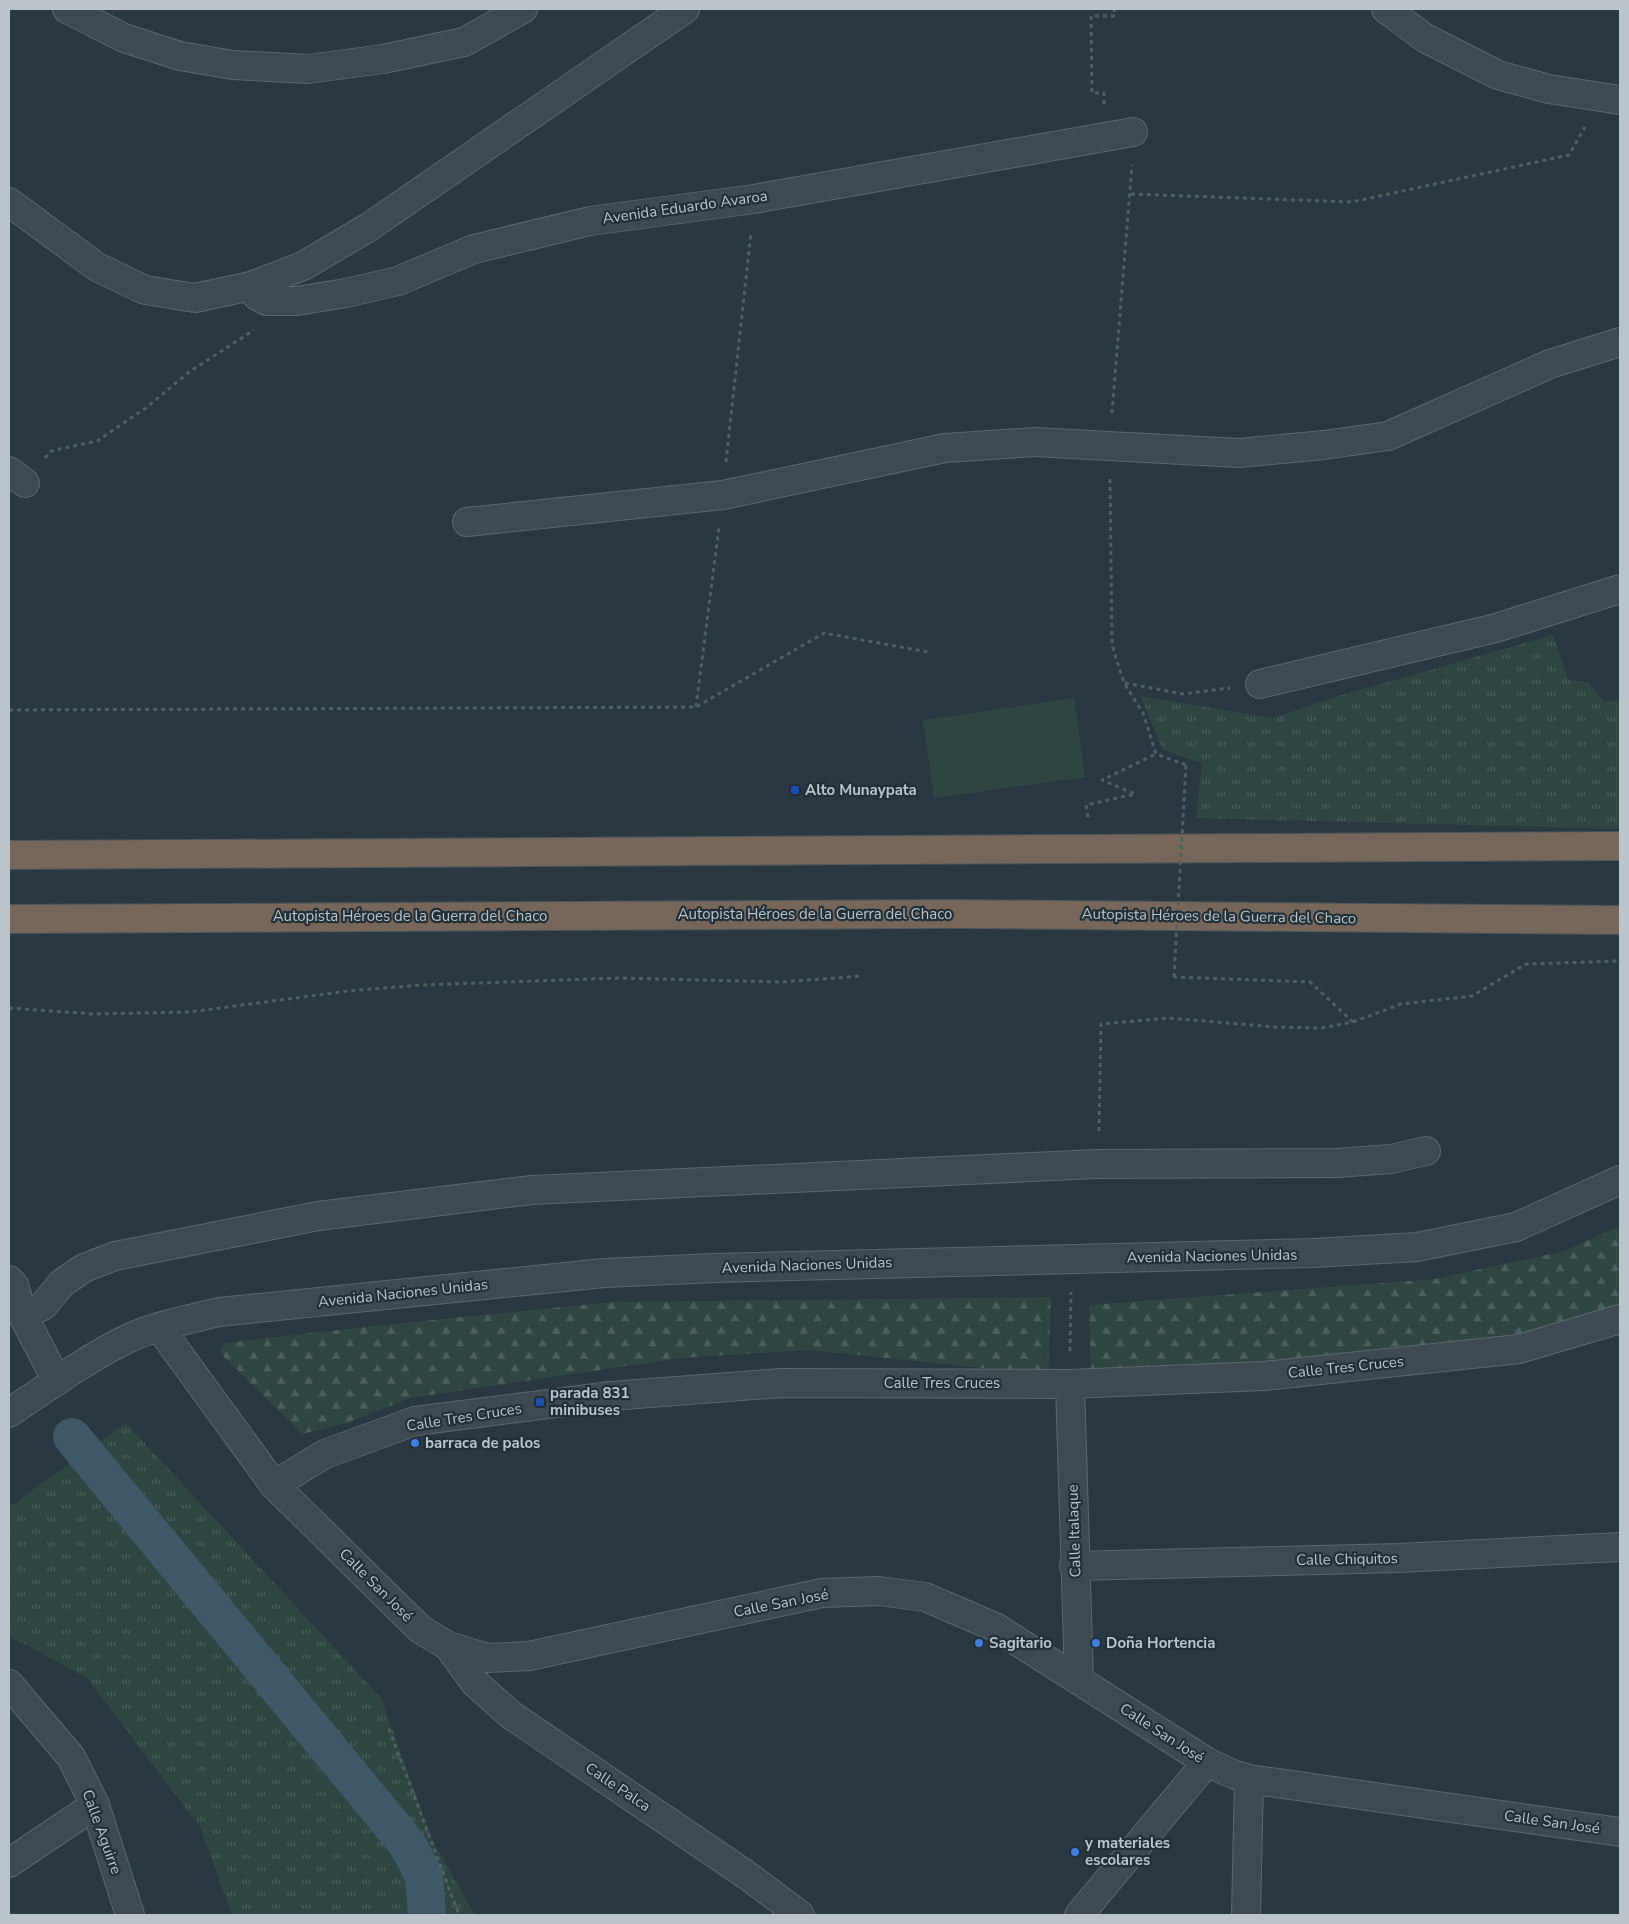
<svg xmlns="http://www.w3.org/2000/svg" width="1629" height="1924" font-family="'Nunito Sans',sans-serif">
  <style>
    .grass { fill: url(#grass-tufts) }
    .forest { fill: url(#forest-firs) }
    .pitch { fill: #2f4643 }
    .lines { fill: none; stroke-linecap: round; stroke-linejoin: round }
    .canal { stroke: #3f5867; stroke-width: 38 }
    .minor-casing { stroke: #5c676f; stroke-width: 30 }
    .highway-casing { stroke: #48545c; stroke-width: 30 }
    .path { stroke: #4e6261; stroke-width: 3; stroke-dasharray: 4 4; stroke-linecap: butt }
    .minor { stroke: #3e4a51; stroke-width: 28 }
    .highway { stroke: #77675b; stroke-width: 28 }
    .path-bridge { stroke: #4e6261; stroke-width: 3; stroke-dasharray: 4 4; stroke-linecap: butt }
    .transit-dot { fill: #1a4fb4; stroke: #222f37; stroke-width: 2 }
    .shop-dot { fill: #3f7fe0; stroke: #222f37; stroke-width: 2 }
    .labels { text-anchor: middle; stroke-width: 4.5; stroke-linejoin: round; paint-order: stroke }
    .street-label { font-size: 15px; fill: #bbc4cb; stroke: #222f37 }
    .poi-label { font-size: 15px; font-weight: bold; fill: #bbc4cb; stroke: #222f37; text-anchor: start }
  </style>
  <defs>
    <pattern id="grass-tufts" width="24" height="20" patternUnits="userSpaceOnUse" patternTransform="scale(1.25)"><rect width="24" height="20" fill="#2f4643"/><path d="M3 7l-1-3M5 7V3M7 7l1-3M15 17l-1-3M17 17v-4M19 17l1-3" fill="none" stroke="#4b5f5d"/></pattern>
    <pattern id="forest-firs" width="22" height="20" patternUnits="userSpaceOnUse" patternTransform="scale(1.25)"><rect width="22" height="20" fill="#2f4643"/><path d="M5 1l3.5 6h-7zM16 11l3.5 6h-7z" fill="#4b5f5d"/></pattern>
  </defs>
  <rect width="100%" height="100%" fill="#2a3841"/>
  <!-- grass -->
  <path class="grass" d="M 1553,635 L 1568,680 L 1588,682 L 1603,701 L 1620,700 L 1620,829 L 1196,818 L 1202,763 L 1163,750 L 1140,696 L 1272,718 L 1342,695 Z
    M 126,1423 L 381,1698 L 432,1839 L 475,1915 L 232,1915 L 200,1827 L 87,1678 L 9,1636 L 9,1507 Z"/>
  <!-- forest -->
  <path class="forest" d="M 1620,1226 L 1620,1305 L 1507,1341 L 1091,1384 L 1089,1305 L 1435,1279 L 1565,1251 Z
    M 1051,1297 L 1048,1375 L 809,1350 L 681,1358 L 410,1398 L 347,1423 L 302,1434 L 219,1352 L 224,1343 L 373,1326 L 612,1302 Z"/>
  <!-- pitch -->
  <path class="pitch" d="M 1074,698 L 1085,777 L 934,798 L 923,720 Z"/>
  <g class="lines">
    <!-- canal -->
    <path class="canal" d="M 72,1437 L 408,1845 L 424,1876 L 427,1915"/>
    <!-- minor casing -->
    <g class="minor-casing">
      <path id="minor" d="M 67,9 L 124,38 L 180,56 L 233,65 L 308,69 L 383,59 L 464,42 L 523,9
        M 1386,9 L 1425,38 L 1498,75 L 1549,89 L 1620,100
        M 9,202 L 97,267 L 145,290 L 195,298 L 251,286 L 303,266 L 369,227 L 685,9
        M 251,286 L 257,296 L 267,301 L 297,301 L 346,293 L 398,281 L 474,249 L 590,221 L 754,199 L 1133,132
        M 9,471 L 25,483
        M 467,522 L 723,495 L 945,448 L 1035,442 L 1239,453 L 1324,445 L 1388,436 L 1550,364 L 1620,342
        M 1260,684 L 1496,628 L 1620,589
        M 9,1280 L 14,1285 L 22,1314 L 57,1381
        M 22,1314 L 43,1306 L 62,1283 L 84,1268 L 115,1256 L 318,1216 L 532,1190 L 1097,1164 L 1337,1163 L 1391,1159 L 1426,1151
        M 159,1327 L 274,1485 L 420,1629 L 448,1646 L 488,1658 L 529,1656 L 822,1593 L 879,1591 L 925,1597 L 995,1627 L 1207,1762 L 1235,1775 L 1249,1779 L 1620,1832
        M 1070,1384 L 1079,1679
        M 9,1413 C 45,1389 85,1360 123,1341 C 152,1326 187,1320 219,1312 L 604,1273 L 715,1268 L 1314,1253 L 1417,1247 L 1516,1227 L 1620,1180
        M 274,1485 L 325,1454 L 415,1421 L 611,1396 L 781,1383 L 1070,1384 L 1264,1376 L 1519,1349 L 1620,1319
        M 1074,1566 L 1399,1558 L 1620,1547
        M 448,1646 L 475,1683 L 511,1715 L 748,1876 L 800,1915
        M 9,1684 L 71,1757 L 95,1805 L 130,1915
        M 9,1863 L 95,1805
        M 1079,1915 L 1207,1762
        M 1246,1915 L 1249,1779"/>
    </g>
    <!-- highway casing -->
    <g class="highway-casing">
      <path id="highway" d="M 9,855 L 1620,846
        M 9,919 L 948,914 L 1620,920"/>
    </g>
    <!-- path -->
    <path class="path" d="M 1104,104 L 1104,93 L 1092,93 L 1091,16 L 1115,16 L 1114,9
      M 1131,194 L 1352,202 L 1569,155 L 1585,127
      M 1112,413 L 1132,165
      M 45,458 L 51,451 L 97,441 L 146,408 L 189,372 L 254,330
      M 726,462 L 751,232
      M 1110,479 L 1112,645 L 1124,683 L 1143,713 L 1156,754 L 1186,765
      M 1125,683 L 1183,694 L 1230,688
      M 696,707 L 719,527
      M 9,710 L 696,707 L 824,633 L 928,652
      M 1088,817 L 1086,805 L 1135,794 L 1102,780 L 1156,754
      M 9,1008 L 94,1014 L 190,1012 L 348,991 L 421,985 L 619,978 L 782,982 L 861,976
      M 1353,1022 L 1401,1004 L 1472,996 L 1526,964 L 1620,961
      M 1099,1131 L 1101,1024 L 1169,1018 L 1275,1027 L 1321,1028 L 1353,1022 L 1310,982 L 1174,977
      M 1070,1351 L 1071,1292
      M 389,1729 L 459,1915"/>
    <!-- minor -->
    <use href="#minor" class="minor"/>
    <!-- highway -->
    <use href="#highway" class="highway"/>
    <!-- path-bridge -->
    <path class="path-bridge" d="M 1174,977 L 1186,765"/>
  </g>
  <!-- markers -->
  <g class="transit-dot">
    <rect x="790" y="785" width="10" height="10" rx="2.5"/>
    <rect x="535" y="1397" width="10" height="10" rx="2.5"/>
  </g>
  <g class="shop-dot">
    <circle cx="415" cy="1443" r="5"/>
    <circle cx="979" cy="1643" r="5"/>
    <circle cx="1096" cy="1643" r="5"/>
    <circle cx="1075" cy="1852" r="5"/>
  </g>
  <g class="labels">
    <!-- street labels -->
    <g class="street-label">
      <text transform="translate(685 207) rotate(-8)" y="5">Avenida Eduardo Avaroa</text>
      <text x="815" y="919">Autopista Héroes de la Guerra del Chaco</text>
      <text x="410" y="921">Autopista Héroes de la Guerra del Chaco</text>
      <text transform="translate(1219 916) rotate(1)" y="5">Autopista Héroes de la Guerra del Chaco</text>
      <text transform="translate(1212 1256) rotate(-1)" y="5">Avenida Naciones Unidas</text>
      <text transform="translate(807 1265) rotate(-2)" y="5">Avenida Naciones Unidas</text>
      <text transform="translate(403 1293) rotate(-6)" y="5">Avenida Naciones Unidas</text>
      <text transform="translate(1346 1367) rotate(-6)" y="5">Calle Tres Cruces</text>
      <text x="942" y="1388">Calle Tres Cruces</text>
      <text transform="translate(464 1417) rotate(-9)" y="5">Calle Tres Cruces</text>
      <text transform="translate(1074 1531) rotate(-92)" y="5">Calle Italaque</text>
      <text transform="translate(1347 1559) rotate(-1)" y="5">Calle Chiquitos</text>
      <text transform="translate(376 1585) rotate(45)" y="5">Calle San José</text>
      <text transform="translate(781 1603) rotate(-11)" y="5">Calle San José</text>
      <text transform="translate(1162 1733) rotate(33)" y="5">Calle San José</text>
      <text transform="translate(618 1787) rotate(34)" y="5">Calle Palca</text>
      <text transform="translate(1552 1822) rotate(8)" y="5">Calle San José</text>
      <text transform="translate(102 1832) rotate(70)" y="5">Calle Aguirre</text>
    </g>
    <!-- poi labels -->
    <g class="poi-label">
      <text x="805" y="795">Alto Munaypata</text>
      <text x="550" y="1398">parada 831<tspan x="550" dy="17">minibuses</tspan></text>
      <text x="425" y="1448">barraca de palos</text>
      <text x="989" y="1648">Sagitario</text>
      <text x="1106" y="1648">Doña Hortencia</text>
      <text x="1085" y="1848">y materiales<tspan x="1085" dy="17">escolares</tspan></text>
    </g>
  </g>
  <!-- border -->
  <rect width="1629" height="1924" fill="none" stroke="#bbc4cb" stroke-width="20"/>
</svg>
